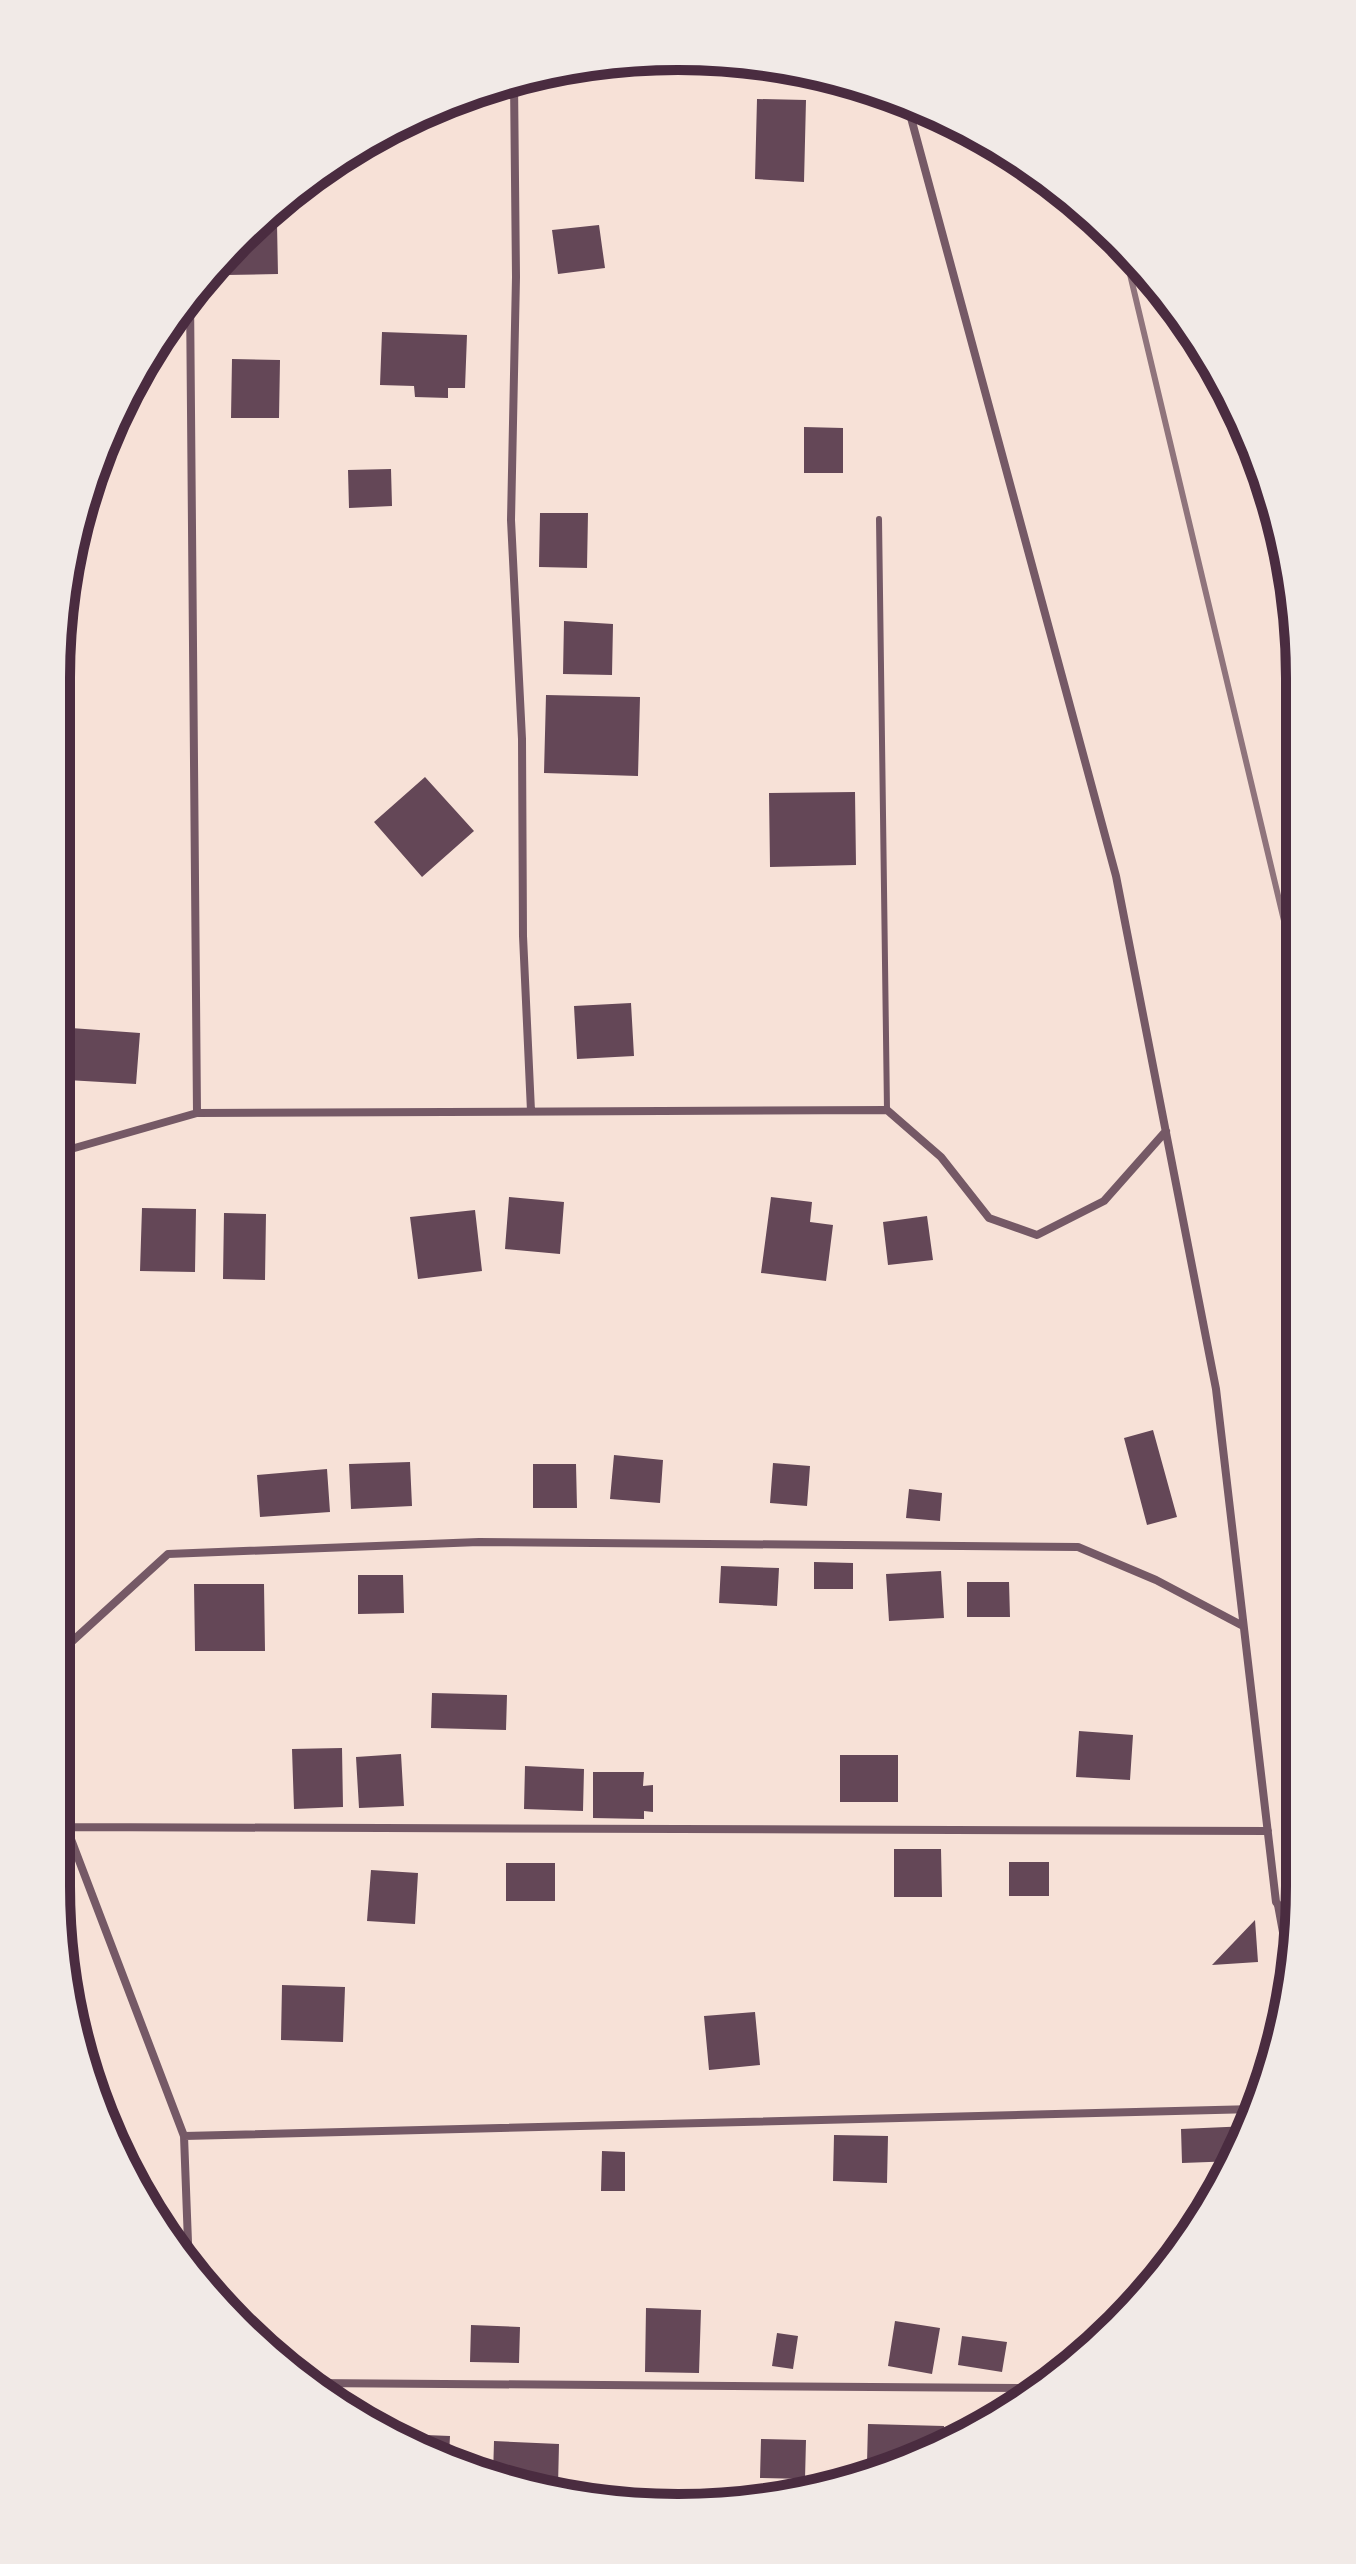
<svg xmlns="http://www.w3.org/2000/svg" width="1356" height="2564" font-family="Roboto,sans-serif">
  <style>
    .building { fill: #644757 }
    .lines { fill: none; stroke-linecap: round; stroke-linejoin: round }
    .service { stroke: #755966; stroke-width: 6 }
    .minor { stroke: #755966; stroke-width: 8 }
    .rail { stroke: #8f747c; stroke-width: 6 }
    .rim { fill: none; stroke: #4a2c40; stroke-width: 10 }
  </style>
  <rect width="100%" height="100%" fill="#f7e1d7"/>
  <!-- building -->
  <path class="building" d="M 757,99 L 806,100 L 804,182 L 755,179 Z
    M 421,115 L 421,123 L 402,123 Z
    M 277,224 L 278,274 L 226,275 L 226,255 L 254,225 Z
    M 599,225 L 605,268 L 558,274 L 552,230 Z
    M 382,332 L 467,335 L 465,388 L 448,388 L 448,398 L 415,397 L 414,386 L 380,385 Z
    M 232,359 L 280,360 L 279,418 L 231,418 Z
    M 804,427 L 843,428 L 843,473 L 804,473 Z
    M 391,469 L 392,506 L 349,508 L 348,470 Z
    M 540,513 L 588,513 L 587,568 L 539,567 Z
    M 564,621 L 613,624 L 612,675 L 563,674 Z
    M 546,695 L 640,697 L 638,776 L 544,773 Z
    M 425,777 L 474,831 L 422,877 L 374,822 Z
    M 855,792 L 856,865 L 770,867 L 769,793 Z
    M 631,1003 L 634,1056 L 577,1059 L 574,1006 Z
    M 71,1028 L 140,1033 L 136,1084 L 67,1080 Z
    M 509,1197 L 564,1202 L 560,1254 L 505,1249 Z
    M 771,1197 L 812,1202 L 810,1222 L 833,1225 L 826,1281 L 761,1273 Z
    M 142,1208 L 196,1209 L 195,1272 L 140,1271 Z
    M 65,1210 L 66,1266 L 57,1266 L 57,1211 Z
    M 475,1210 L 482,1271 L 418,1279 L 410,1217 Z
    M 224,1213 L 266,1214 L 265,1280 L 223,1279 Z
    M 927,1216 L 933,1260 L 888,1265 L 883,1222 Z
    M 1153,1430 L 1177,1517 L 1147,1525 L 1124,1438 Z
    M 614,1455 L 663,1460 L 660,1503 L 610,1499 Z
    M 410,1462 L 412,1506 L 351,1509 L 349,1464 Z
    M 773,1463 L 810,1466 L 807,1506 L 770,1503 Z
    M 533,1464 L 576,1464 L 577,1508 L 533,1508 Z
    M 327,1469 L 330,1512 L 260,1517 L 257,1475 Z
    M 909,1489 L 942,1493 L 940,1521 L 906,1518 Z
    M 72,1516 L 74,1547 L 56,1548 L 56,1517 Z
    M 814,1562 L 853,1563 L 853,1589 L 814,1589 Z
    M 721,1566 L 779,1568 L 777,1606 L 719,1603 Z
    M 941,1571 L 944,1618 L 889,1621 L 886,1574 Z
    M 358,1575 L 403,1575 L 404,1613 L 358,1614 Z
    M 967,1582 L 1009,1582 L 1010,1617 L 967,1617 Z
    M 194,1584 L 264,1584 L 265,1651 L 195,1651 Z
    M 432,1693 L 507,1695 L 506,1730 L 431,1728 Z
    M 1079,1731 L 1133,1735 L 1130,1780 L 1076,1777 Z
    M 342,1748 L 343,1807 L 294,1809 L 292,1749 Z
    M 401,1754 L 404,1806 L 359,1808 L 356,1757 Z
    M 840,1755 L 898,1755 L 898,1802 L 840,1802 Z
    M 525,1766 L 584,1769 L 583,1811 L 524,1809 Z
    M 593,1772 L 644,1772 L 643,1786 L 653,1785 L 653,1812 L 644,1811 L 644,1819 L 593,1818 Z
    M 894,1849 L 941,1849 L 942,1897 L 894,1897 Z
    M 1009,1862 L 1049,1862 L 1049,1896 L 1009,1896 Z
    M 506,1863 L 555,1863 L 555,1901 L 506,1901 Z
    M 371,1870 L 418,1873 L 415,1924 L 367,1921 Z
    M 1255,1920 L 1258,1962 L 1212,1965 Z
    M 282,1985 L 345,1987 L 343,2042 L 281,2040 Z
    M 755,2012 L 760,2065 L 709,2070 L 704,2016 Z
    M 1249,2126 L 1236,2161 L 1182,2163 L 1181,2129 Z
    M 834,2135 L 888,2136 L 887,2183 L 833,2181 Z
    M 602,2151 L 625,2152 L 625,2191 L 601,2191 Z
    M 646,2308 L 701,2310 L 699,2373 L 645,2372 Z
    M 895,2321 L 940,2328 L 932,2374 L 888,2366 Z
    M 471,2325 L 520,2327 L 519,2363 L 470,2362 Z
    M 777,2333 L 798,2336 L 793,2369 L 772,2366 Z
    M 962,2336 L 1007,2342 L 1002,2372 L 958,2365 Z
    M 868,2424 L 944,2426 L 943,2447 L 886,2464 L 867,2463 Z
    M 401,2434 L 450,2436 L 449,2456 Z
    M 761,2439 L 806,2440 L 805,2479 L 760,2478 Z
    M 494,2441 L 559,2444 L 558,2486 L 513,2485 L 493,2476 Z"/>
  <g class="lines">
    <!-- service -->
    <path class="service" d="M 879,519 L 887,1110
      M 1277,1905 L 1290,1976"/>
    <!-- minor -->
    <path class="minor" d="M 514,81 L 516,277 L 511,520 L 522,739 L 523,936 L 531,1111
      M 907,103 L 1116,876 L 1216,1389 L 1276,1902 L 1298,1930
      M 190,294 L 197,1113
      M 57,1153 L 197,1113 L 887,1110 L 941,1157 L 989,1218 L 1037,1235 L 1104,1201 L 1166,1131
      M 56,1656 L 168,1554 L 479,1542 L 1078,1547 L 1156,1580 L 1243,1626
      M 56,1800 L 184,2136 L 189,2269
      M 67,1827 L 1268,1831
      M 184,2136 L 1255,2109
      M 311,2383 L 1031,2388"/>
    <!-- rail -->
    <path class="rail" d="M 1124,249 L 1296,971"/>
  </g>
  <!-- crop -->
  <path d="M0 0H1356V2564H0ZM678 70H678A608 608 0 0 1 1286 678V1886A608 608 0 0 1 678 2494H678A608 608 0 0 1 70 1886V678A608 608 0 0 1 678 70Z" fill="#f1eae7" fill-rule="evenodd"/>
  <path class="rim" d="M678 70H678A608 608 0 0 1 1286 678V1886A608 608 0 0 1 678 2494H678A608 608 0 0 1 70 1886V678A608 608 0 0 1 678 70Z"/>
</svg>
